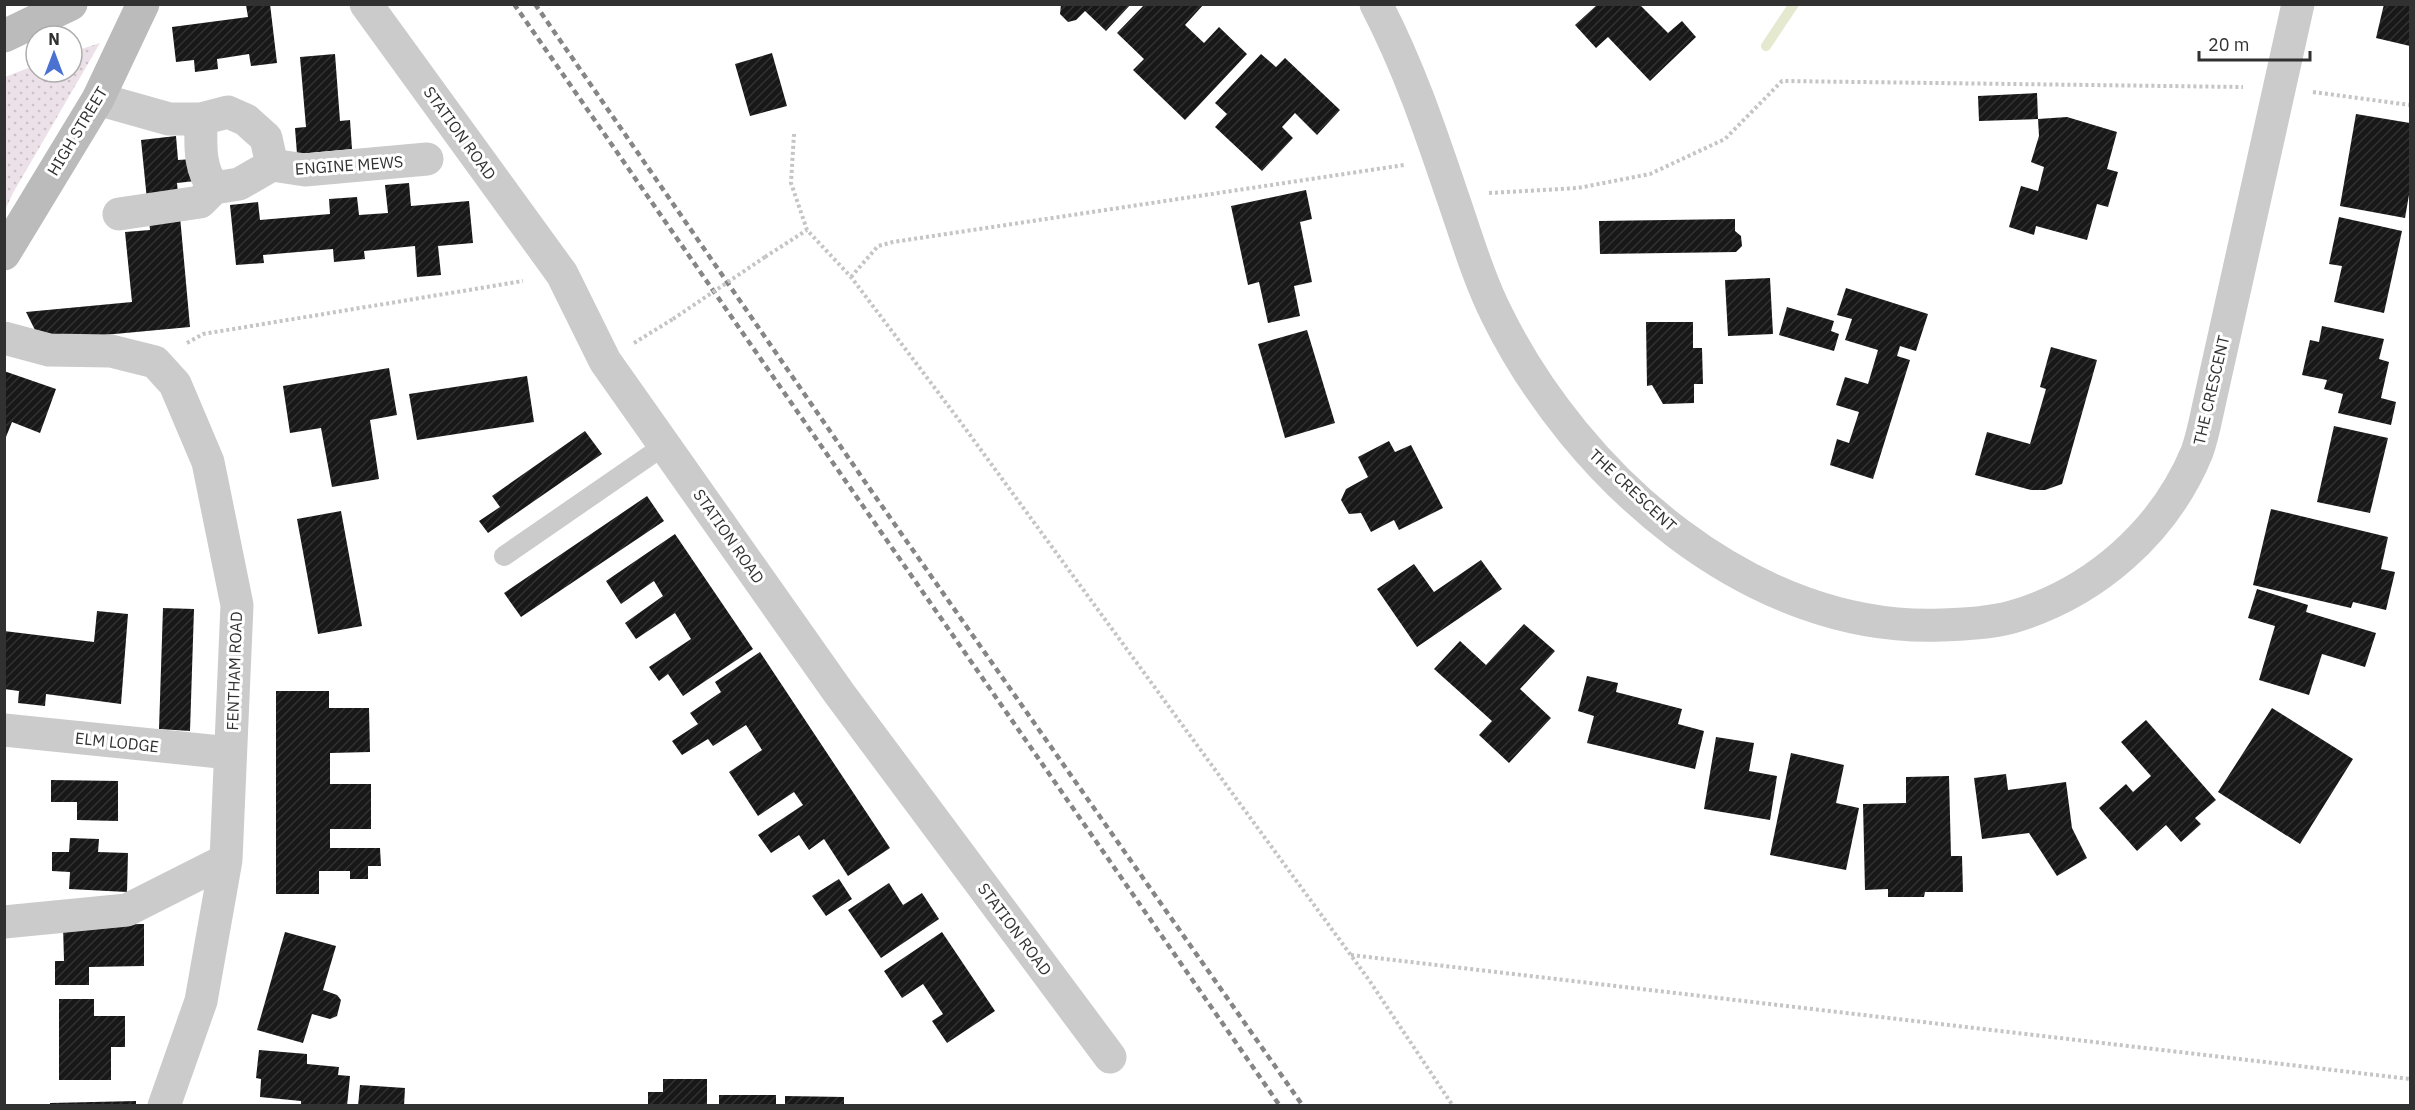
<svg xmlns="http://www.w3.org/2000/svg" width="2415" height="1110" font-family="'IBM Plex Sans',sans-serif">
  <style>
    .grass { fill: url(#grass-dots) }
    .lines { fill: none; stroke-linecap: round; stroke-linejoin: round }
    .stream { stroke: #e5e9d0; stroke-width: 10 }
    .building { fill: url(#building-hatch) }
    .path { stroke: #c5c5c5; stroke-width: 4; stroke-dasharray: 3 3; stroke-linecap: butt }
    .lane { stroke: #cbcbcb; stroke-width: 20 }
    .street { stroke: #cbcbcb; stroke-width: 33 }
    .secondary { stroke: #bbb; stroke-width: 33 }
    .rail { stroke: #868686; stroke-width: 4.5; stroke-dasharray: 6 4.5; stroke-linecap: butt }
    .path-bridge { stroke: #c5c5c5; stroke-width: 4; stroke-dasharray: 3 3; stroke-linecap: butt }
    .labels { text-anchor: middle; stroke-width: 6; stroke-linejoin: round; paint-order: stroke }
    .street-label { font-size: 16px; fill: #313131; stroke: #fff }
  </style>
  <defs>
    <pattern id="grass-dots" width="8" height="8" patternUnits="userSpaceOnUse" patternTransform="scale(1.5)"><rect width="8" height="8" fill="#ece1e9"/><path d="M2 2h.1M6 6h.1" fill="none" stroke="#cbc2c8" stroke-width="1.8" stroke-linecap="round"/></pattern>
    <pattern id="building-hatch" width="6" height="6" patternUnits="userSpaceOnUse" patternTransform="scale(1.5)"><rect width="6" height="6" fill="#181818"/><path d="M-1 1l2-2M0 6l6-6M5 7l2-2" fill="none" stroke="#313131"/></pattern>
  </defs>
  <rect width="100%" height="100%" fill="#fff"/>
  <!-- grass -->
  <path class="grass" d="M 100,43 L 13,193 L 5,210 L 5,77 L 36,65 L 36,72 L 72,72 L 72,52 Z"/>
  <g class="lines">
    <!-- stream -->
    <path class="stream" d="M 1766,46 L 1794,4"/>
  </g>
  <!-- building -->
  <path class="building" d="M 251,4 L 270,4 L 277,63 L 251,66 L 249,54 L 217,59 L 218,69 L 195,72 L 194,60 L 176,62 L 172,27 L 248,17 L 246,5 Z
    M 1061,4 L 1131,4 L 1106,31 L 1085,11 L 1076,20 L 1068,22 L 1060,14 Z
    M 1145,4 L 1204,4 L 1185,25 L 1204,43 L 1219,27 L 1247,54 L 1185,120 L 1133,70 L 1144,59 L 1117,33 Z
    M 2384,4 L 2410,4 L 2410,46 L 2376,38 Z
    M 1597,5 L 1640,5 L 1668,33 L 1682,21 L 1696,37 L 1650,81 L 1608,37 L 1596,48 L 1575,25 Z
    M 772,53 L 787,106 L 750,116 L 735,64 Z
    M 335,54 L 340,121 L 350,120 L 352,149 L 297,154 L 295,128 L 306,127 L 300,57 Z
    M 1261,54 L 1276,67 L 1285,58 L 1340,110 L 1317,135 L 1295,113 L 1282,127 L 1293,138 L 1262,171 L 1215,127 L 1227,114 L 1215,103 Z
    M 2037,93 L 2038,119 L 1979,121 L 1978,96 Z
    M 2356,114 L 2410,123 L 2410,189 L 2405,218 L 2340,206 Z
    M 2067,117 L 2117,132 L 2107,169 L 2118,172 L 2108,207 L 2097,204 L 2087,240 L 2036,226 L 2034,235 L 2009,227 L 2021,186 L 2038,191 L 2044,167 L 2031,162 L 2039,136 L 2038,119 Z
    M 176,136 L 178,160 L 193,159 L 195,181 L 177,183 L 190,327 L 50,340 L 35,330 L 26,312 L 132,302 L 125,232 L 150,230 L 141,140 Z
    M 409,183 L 411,206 L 469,201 L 473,243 L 438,246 L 441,275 L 417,277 L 415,246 L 364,251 L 365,259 L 334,262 L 333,249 L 263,255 L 264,263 L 236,265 L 230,205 L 258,202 L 260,220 L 330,214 L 329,199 L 357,197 L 359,215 L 388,213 L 385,185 Z
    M 1306,190 L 1312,219 L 1300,222 L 1312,282 L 1294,286 L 1300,316 L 1268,323 L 1259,282 L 1248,285 L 1231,206 Z
    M 2339,217 L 2402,231 L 2384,313 L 2334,302 L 2342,266 L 2329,264 Z
    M 1735,219 L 1735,231 L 1741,236 L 1742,246 L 1736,252 L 1600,254 L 1599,221 Z
    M 1770,278 L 1773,334 L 1728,336 L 1725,280 Z
    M 1846,288 L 1928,314 L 1916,351 L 1900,346 L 1897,356 L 1910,360 L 1873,479 L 1830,465 L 1837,439 L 1849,443 L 1859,412 L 1836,405 L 1845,377 L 1868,384 L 1878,350 L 1845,340 L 1852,319 L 1837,315 Z
    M 1787,307 L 1834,321 L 1831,331 L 1839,334 L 1834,351 L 1779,335 Z
    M 1646,322 L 1693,322 L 1693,348 L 1702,348 L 1703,384 L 1694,384 L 1694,403 L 1663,404 L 1652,385 L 1647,386 Z
    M 2322,326 L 2384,339 L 2379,359 L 2389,362 L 2381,398 L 2396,402 L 2391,425 L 2338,413 L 2343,394 L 2324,389 L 2327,380 L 2302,375 L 2310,340 L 2319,342 Z
    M 1307,330 L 1335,423 L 1285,438 L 1258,344 Z
    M 2051,347 L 2097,360 L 2062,484 L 2045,490 L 2031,490 L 1975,475 L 1987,432 L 2030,444 L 2046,389 L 2040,387 Z
    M 389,368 L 397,415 L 370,420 L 379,479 L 332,487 L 321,428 L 290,433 L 283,386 Z
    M 4,371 L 56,389 L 40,433 L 12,422 L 4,442 Z
    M 527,376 L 534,422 L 417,440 L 409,394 Z
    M 2334,426 L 2388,438 L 2370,513 L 2317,502 Z
    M 585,431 L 602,454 L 488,533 L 479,521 L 500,507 L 492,496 Z
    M 1389,441 L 1395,452 L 1411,445 L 1443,508 L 1399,530 L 1394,520 L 1371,532 L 1361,513 L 1349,514 L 1341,500 L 1346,489 L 1368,477 L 1358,457 Z
    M 647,496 L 664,521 L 521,617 L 504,593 Z
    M 2271,509 L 2388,537 L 2381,569 L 2395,572 L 2386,610 L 2353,602 L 2351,608 L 2253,585 Z
    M 341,511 L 362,626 L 318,634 L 297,519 Z
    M 675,534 L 753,649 L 683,696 L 668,674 L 659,681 L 649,667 L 691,639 L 675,613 L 636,639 L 625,623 L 663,596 L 654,581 L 621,604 L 606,581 Z
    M 1481,560 L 1502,589 L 1417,647 L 1377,589 L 1414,564 L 1434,592 Z
    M 2257,589 L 2308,605 L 2306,612 L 2376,633 L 2365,667 L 2322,654 L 2309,695 L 2259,680 L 2275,626 L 2248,618 Z
    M 163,608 L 194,609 L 190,731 L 159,729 Z
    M 97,611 L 128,614 L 121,704 L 46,694 L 45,706 L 18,703 L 19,691 L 4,689 L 4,631 L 94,642 Z
    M 1524,624 L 1555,651 L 1520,689 L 1551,718 L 1509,763 L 1479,735 L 1492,721 L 1434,669 L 1460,641 L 1486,665 Z
    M 760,652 L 890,848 L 848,876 L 824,839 L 809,850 L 799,835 L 771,853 L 758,835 L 803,805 L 794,792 L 758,816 L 729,772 L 762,750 L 746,725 L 713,746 L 708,739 L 682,755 L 672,741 L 698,724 L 690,713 L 721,692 L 715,682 Z
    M 1587,676 L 1618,683 L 1616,692 L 1682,709 L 1678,724 L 1704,731 L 1695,769 L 1587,743 L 1594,716 L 1578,711 Z
    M 276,691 L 329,691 L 329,708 L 369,708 L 370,752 L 330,753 L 330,784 L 371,784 L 371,829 L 330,829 L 330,848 L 380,848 L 381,866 L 368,866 L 368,879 L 350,879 L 350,871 L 319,871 L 319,894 L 276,894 Z
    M 2272,708 L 2353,759 L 2300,844 L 2218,792 Z
    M 2146,720 L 2216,800 L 2195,818 L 2201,824 L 2181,842 L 2166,825 L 2137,851 L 2099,808 L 2126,784 L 2133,792 L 2151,776 L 2121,742 Z
    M 1716,737 L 1754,743 L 1749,771 L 1777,776 L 1770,820 L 1704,809 Z
    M 1791,753 L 1844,765 L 1836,803 L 1859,808 L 1846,870 L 1770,855 Z
    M 2006,774 L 2008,790 L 2066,782 L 2072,828 L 2087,858 L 2057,876 L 2029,833 L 1982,839 L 1974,778 Z
    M 1949,776 L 1951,856 L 1962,856 L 1963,892 L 1925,892 L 1924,897 L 1888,897 L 1888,889 L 1865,890 L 1863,804 L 1906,803 L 1906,777 Z
    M 51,780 L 118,781 L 118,821 L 77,820 L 77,802 L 51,802 Z
    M 70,838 L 99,839 L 98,852 L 128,853 L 127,892 L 69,889 L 70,872 L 52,871 L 52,852 L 69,852 Z
    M 839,879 L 852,899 L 826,916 L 812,896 Z
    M 889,883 L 903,905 L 922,893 L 939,919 L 881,958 L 848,910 Z
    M 144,924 L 144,966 L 89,967 L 89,985 L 55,985 L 55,961 L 64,961 L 63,925 Z
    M 285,932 L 336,946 L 323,990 L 337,995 L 341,1000 L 337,1016 L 330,1019 L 312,1014 L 303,1043 L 257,1030 Z
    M 942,932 L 995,1011 L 947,1043 L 932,1021 L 943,1014 L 923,984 L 902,998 L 884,971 Z
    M 59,999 L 94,999 L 94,1016 L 125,1016 L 125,1047 L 111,1047 L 111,1080 L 59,1080 Z
    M 259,1050 L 307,1054 L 307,1064 L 339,1067 L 338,1075 L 350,1076 L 347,1106 L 301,1106 L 301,1101 L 260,1097 L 261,1079 L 256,1078 Z
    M 663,1079 L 707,1079 L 707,1106 L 648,1106 L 648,1092 L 663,1092 Z
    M 360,1085 L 405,1088 L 404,1106 L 358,1106 Z
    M 719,1095 L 776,1095 L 776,1106 L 719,1106 Z
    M 785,1096 L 844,1097 L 844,1106 L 785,1106 Z
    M 136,1101 L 136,1106 L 50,1106 L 50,1103 Z"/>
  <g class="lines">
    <!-- path -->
    <path class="path" d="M 2313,92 L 2410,105
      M 794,134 L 791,183 L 807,230 L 851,277 L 959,420 L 1369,980 L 1453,1106
      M 1489,193 L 1578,188 L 1650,174 L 1725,139 L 1782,81 L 2243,87
      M 765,257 L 807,230
      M 851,277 L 878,246 L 893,242 L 1404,165
      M 187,343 L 203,334 L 523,281
      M 634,343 L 673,319
      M 1351,955 L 2410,1079"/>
    <!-- lane -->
    <path class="lane" d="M 504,556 L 665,445"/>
    <!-- street -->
    <path class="street" d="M 366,4 L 562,274 L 605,361 L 839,693 L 1110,1057
      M 1376,4 C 1408,65 1430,130 1452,195 C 1466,235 1478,277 1497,315 C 1577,477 1752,633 1942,625 C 1965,624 1990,623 2012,617 C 2094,593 2164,532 2197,452 C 2202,438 2205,423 2208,409 L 2298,4
      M 98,99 L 169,119 L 201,119 L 228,112 L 246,120 L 266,138 L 272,165 L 239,184 L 214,188 L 200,202 L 119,214
      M 201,119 C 201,144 198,167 214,188
      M 272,165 L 305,170 L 427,159
      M 4,338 L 49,350 L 111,351 L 155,362 L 175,384 L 208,462 L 237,605 L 226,860 L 201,1001 L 164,1106
      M 4,730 L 230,753
      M 4,922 L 127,910 L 226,860"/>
    <!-- secondary -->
    <path class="secondary" d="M 4,36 L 71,4
      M 4,254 L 98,99 L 143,4"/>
    <!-- rail -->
    <path class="rail" d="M 514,4 L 1280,1106
      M 535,4 L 870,489 L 1303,1106"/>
    <!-- path-bridge -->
    <path class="path-bridge" d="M 673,319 L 765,257"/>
  </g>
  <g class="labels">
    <!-- street labels -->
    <g class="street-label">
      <text transform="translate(77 131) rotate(-59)" y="6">HIGH STREET</text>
      <text transform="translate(460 133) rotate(54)" y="6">STATION ROAD</text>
      <text transform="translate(349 165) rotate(-4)" y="6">ENGINE MEWS</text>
      <text transform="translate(2211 390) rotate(-77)" y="6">THE CRESCENT</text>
      <text transform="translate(1633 490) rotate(43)" y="6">THE CRESCENT</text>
      <text transform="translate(729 536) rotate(55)" y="6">STATION ROAD</text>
      <text transform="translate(234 671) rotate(-88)" y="6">FENTHAM ROAD</text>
      <text transform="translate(117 742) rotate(6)" y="6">ELM LODGE</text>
      <text transform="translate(1015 929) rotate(53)" y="6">STATION ROAD</text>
    </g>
  </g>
  <!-- border -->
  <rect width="2415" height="1110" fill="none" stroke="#313131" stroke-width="12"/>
  <!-- north arrow -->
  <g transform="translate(54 54)"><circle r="28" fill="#ffffff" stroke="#adadad" stroke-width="1.5"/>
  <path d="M0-4.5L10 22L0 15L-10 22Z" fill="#4b72d1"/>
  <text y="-9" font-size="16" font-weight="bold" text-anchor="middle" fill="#313131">N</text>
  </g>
  <!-- scale -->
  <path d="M2199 51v9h111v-9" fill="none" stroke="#313131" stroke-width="3"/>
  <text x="2208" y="51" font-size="18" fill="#313131" stroke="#ffffff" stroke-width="4.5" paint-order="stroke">20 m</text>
</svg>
